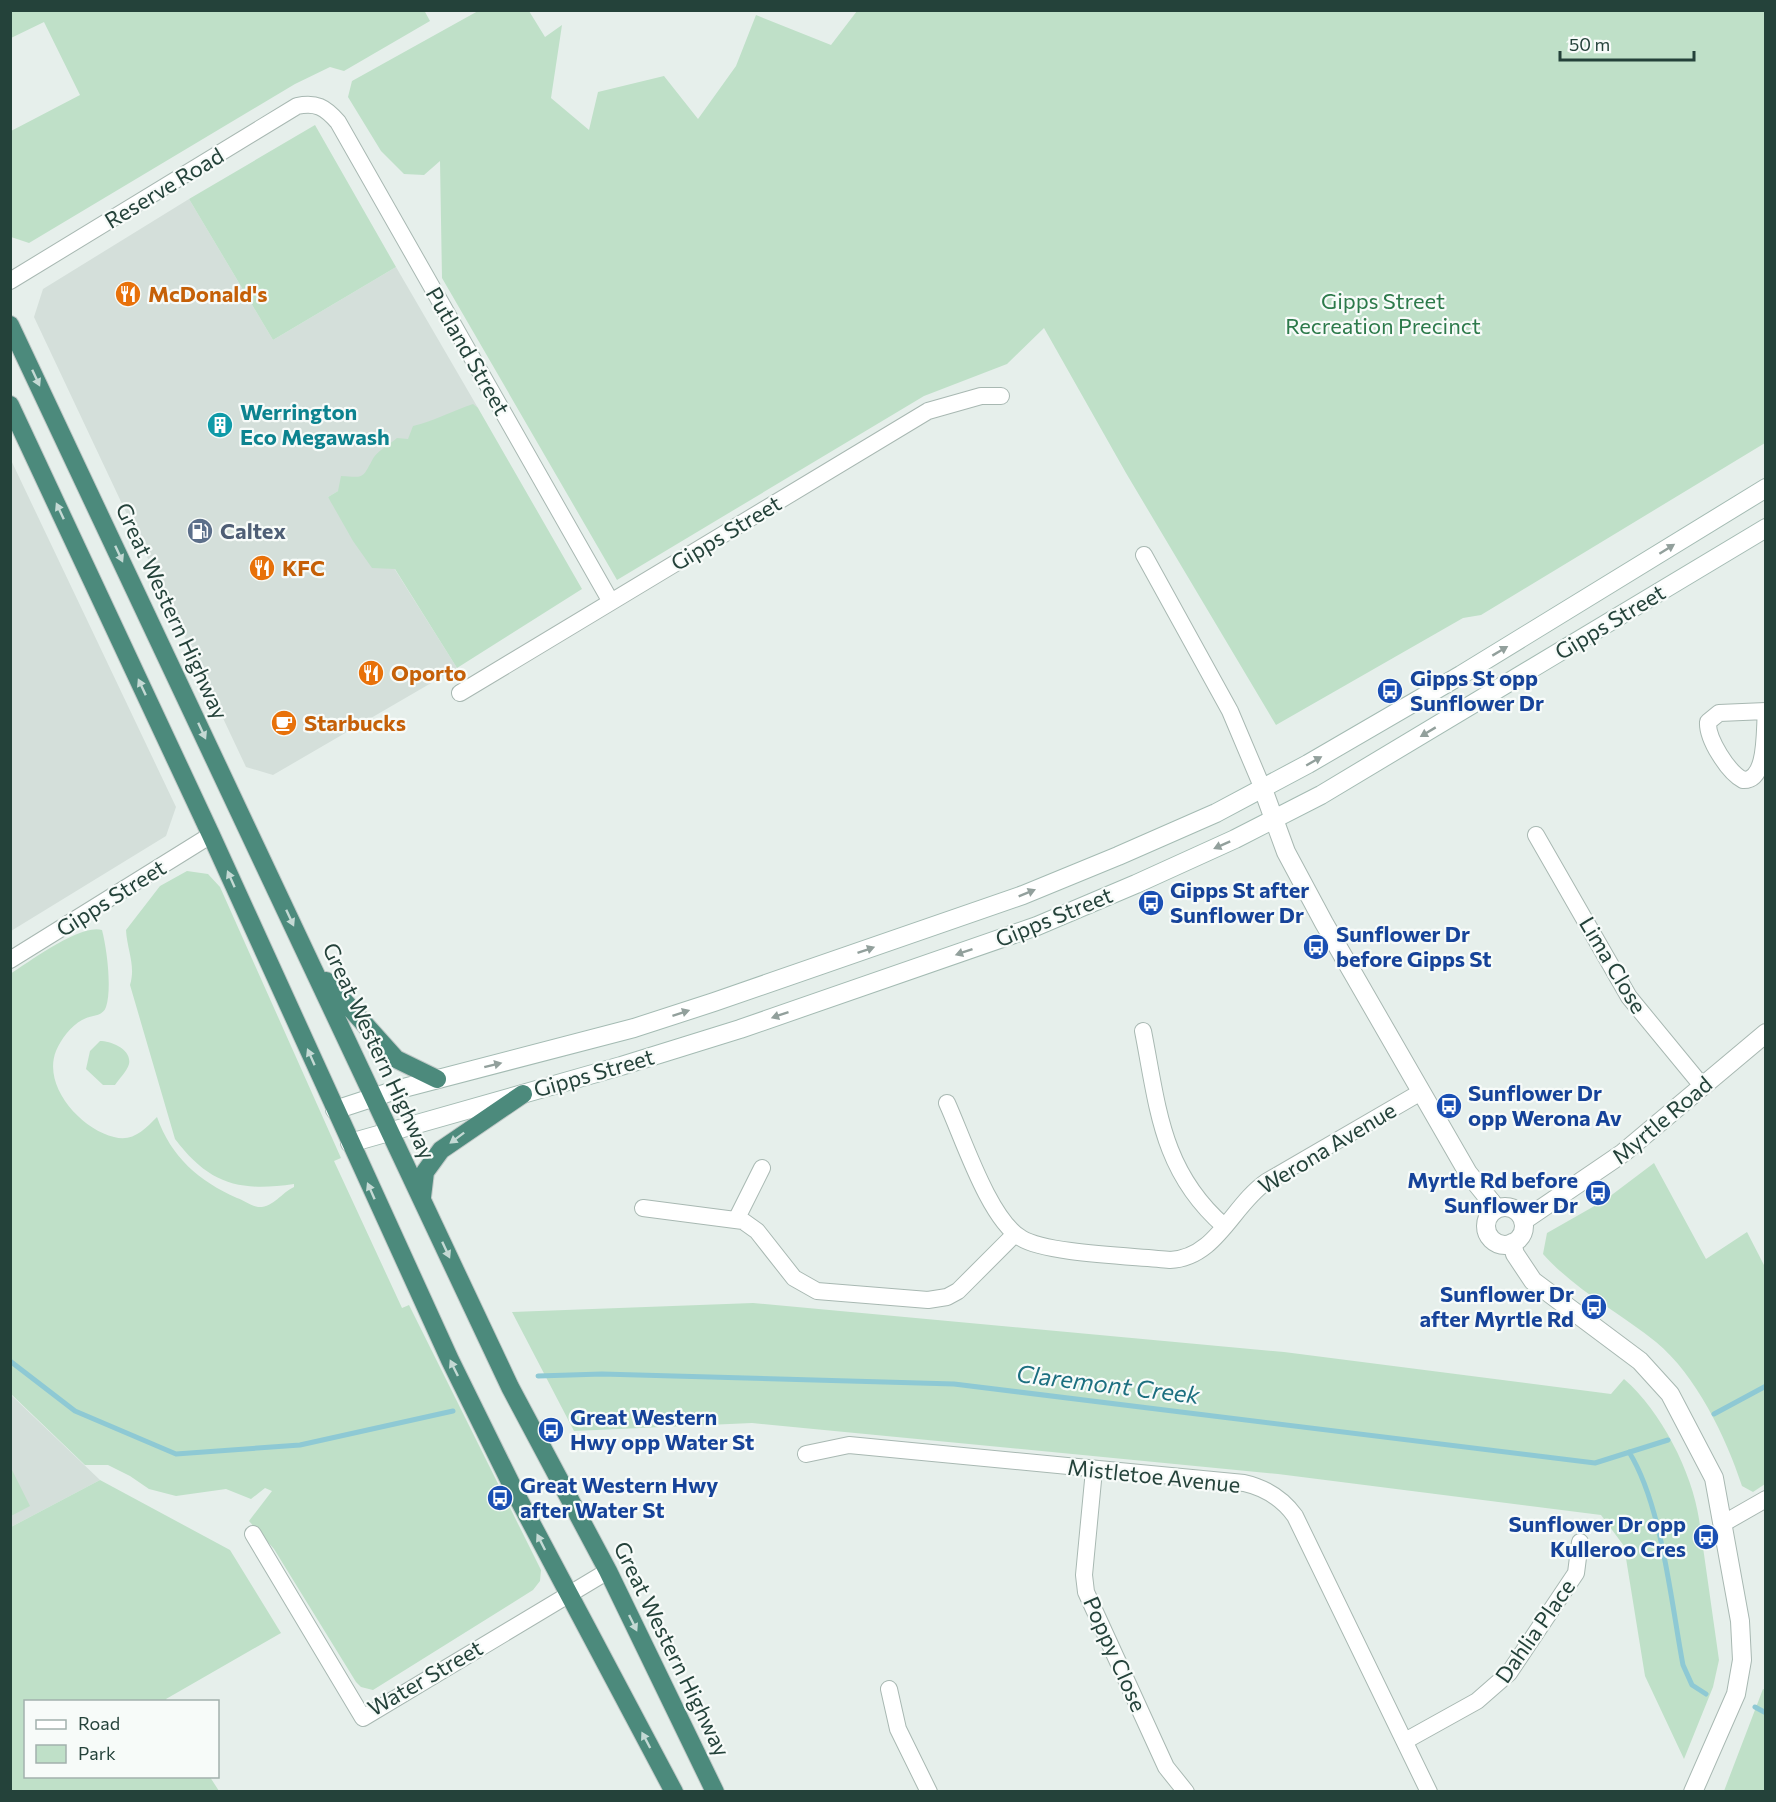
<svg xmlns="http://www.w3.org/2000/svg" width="1776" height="1802" font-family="Commissioner,sans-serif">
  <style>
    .built { fill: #d4dfda }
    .green { fill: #bfe0c8 }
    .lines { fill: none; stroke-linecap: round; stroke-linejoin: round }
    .stream { stroke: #8ec9d4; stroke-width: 5 }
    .minor-casing { stroke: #a8b8b2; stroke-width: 18 }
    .tertiary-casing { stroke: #a8b8b2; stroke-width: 20 }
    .secondary-casing { stroke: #a4bbb3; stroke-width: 20 }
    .trunk-casing { stroke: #c2cac8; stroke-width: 20 }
    .minor { stroke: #fff; stroke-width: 16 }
    .tertiary { stroke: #fff; stroke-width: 18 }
    .secondary { stroke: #fff; stroke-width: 18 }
    .trunk { stroke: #4c8a7c; stroke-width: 18 }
    .oneway { fill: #c4d9d4 }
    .oneway2 { fill: #92a09c }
    .labels { text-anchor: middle; stroke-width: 4.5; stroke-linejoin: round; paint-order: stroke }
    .street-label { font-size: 22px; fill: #24423a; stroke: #f7fbf9 }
    .food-label { font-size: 22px; font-weight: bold; fill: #c56008; stroke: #f7fbf9; text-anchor: start }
    .park-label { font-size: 22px; fill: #2d7a4b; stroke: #f7fbf9 }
    .culture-label { font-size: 22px; font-weight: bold; fill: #0d838f; stroke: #f7fbf9; text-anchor: start }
    .service-label { font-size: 22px; font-weight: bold; fill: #4e5e75; stroke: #f7fbf9; text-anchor: start }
    .transit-label { font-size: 22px; font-weight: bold; fill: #164399; stroke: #f7fbf9; text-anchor: start }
    .water-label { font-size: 24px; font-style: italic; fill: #1c6f80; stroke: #f7fbf9 }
  </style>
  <rect width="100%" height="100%" fill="#e6efeb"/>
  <!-- built -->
  <path class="built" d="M 189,199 L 273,340 L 396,267 L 478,408 L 328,497 L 394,568 L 457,668 L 273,775 L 246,767 L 34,317 L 43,289 Z
    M 10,458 L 176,807 L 166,836 L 11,931 Z
    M 10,1394 L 100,1480 L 11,1527 L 10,1527 Z"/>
  <!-- green -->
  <path class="green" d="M 11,10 L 424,10 L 430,21 L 344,71 L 330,67 L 295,84 L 29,243 L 11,237 L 11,131 L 80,95 L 44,22 L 11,38 Z
    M 857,11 L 1765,11 L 1765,443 L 1481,615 L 1463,618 L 1276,725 L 1126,473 L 1044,328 L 1007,364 L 924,396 L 617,580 L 442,278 L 440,161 L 424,175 L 404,174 L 381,151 L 348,97 L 352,81 L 478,11 L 529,11 L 545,37 L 562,25 L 551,98 L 589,130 L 598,92 L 664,76 L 698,119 L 736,66 L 756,15 L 831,45 Z
    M 315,125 L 396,267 L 273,340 L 189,199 Z
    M 473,404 L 478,408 L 582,589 L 457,668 L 395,569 L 372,568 L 353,541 L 328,497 L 338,491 L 341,476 C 366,478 362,478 374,457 C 379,450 390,444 397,438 L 408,439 L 413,426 C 434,421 452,411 473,404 Z
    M 187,871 L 208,874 L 220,887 L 341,1158 L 334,1161 L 402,1308 L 409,1305 L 541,1570 L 540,1581 L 533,1590 L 373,1690 L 361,1687 L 356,1682 L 274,1549 L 249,1521 L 272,1491 L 265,1488 L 251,1499 L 226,1489 L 176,1496 L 149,1489 L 130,1476 L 108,1465 L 85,1465 L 11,1394 L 10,974 C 29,962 81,923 102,930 C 107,949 112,989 106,1007 C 103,1017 90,1015 82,1020 C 71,1026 61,1039 56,1051 C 42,1086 81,1129 114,1137 C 133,1142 144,1130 157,1117 C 171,1157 199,1181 237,1198 C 243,1200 251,1206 258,1207 C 273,1208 281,1193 294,1187 L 294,1184 C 239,1192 209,1184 175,1139 L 130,985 C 136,965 127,950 126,930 L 160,886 Z
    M 100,1041 C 111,1041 132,1049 129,1064 C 127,1071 119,1079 115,1085 L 103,1085 L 86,1069 L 90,1051 Z
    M 1654,1163 L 1706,1259 L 1747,1232 L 1765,1267 L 1765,1484 L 1753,1492 L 1742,1486 C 1726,1437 1696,1375 1656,1342 C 1619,1312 1575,1290 1543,1254 L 1547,1233 L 1605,1200 Z
    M 753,1303 L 1284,1352 L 1611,1394 L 1624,1379 C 1661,1411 1692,1472 1699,1519 L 1719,1660 L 1713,1687 L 1684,1759 L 1645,1676 L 1624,1546 L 1601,1515 L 1278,1474 L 752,1423 L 574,1431 L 512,1312 Z
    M 11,1468 L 30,1506 L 11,1516 L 10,1516 Z
    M 100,1480 L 230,1550 L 281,1633 L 166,1699 L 167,1701 L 26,1702 L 26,1776 L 210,1777 L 219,1791 L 11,1791 L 11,1527 Z
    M 1763,1689 L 1766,1690 L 1765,1791 L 1724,1791 Z"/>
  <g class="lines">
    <!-- stream -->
    <path class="stream" d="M 10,1361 L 75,1411 L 176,1454 L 300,1445 L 453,1411
      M 538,1376 L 602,1374 L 954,1384 L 1595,1463 L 1668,1440
      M 1714,1414 L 1766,1386
      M 1629,1452 C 1662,1505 1671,1602 1683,1665 L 1692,1685 L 1706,1694
      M 1755,1707 L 1766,1713"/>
    <!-- minor casing -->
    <g class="minor-casing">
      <path id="minor" d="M 10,281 L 297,106 C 316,102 325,107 338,122 L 611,602
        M 1144,555 L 1230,711 L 1263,789
        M 460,693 L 928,411 L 981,396 L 1001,396
        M 1766,711 C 1764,729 1768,781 1743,780 C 1728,772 1707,739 1708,722 L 1719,713 Z
        M 1536,835 L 1629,997 L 1703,1087
        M 10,960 L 211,835
        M 1143,1031 C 1158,1107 1161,1171 1224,1226
        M 947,1103 C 963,1138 989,1219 1021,1238 C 1046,1254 1136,1256 1170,1260 C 1216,1258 1232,1206 1266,1182 L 1421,1092
        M 643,1208 L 743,1221 L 757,1231 L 794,1278 L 817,1291 L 928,1300 L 947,1297 L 958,1291 L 1015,1234
        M 737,1218 L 762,1168
        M 806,1454 L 849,1445 L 1244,1483 C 1266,1488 1282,1498 1295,1516 L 1429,1792
        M 1094,1470 L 1084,1575 L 1086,1592 L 1166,1767 L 1186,1792
        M 1724,1523 L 1766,1499
        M 253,1534 L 363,1718 L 608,1571
        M 889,1689 L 898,1729 L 929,1792
        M 1405,1741 L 1477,1701 L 1509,1673 L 1576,1573 L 1580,1542"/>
    </g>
    <!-- tertiary casing -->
    <g class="tertiary-casing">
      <path id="tertiary" d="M 1263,789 L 1286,852 L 1324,923 L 1468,1173 L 1497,1209
        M1486 1226a19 19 0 1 1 38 0a19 19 0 1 1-38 0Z
        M 1523,1221 L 1623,1153 L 1766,1033
        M 1512,1243 L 1515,1254 L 1533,1281 L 1640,1361 L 1670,1394 L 1714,1478 L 1740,1621 L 1742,1660 L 1736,1694 L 1693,1792"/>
    </g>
    <!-- secondary casing -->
    <g class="secondary-casing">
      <path id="secondary" d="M 335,1110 L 396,1090 L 634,1028 L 714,1002 L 1023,895 L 1118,856 L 1216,813 L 1308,764 L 1461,675 L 1766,488
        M 350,1143 L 621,1066 L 740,1029 L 1037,926 L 1136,884 L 1235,839 L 1321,795 L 1766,528"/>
    </g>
    <!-- trunk casing -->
    <g class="trunk-casing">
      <path id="trunk" d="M 10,325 L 510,1387 L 608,1571 L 715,1792
        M 10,405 L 211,835 L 450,1360 L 519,1500 L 674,1792
        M 326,981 L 396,1059 L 437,1079
        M 422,1197 L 425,1172 L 441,1150 L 523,1094"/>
    </g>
    <!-- minor -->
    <use href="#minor" class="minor"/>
    <!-- tertiary -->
    <use href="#tertiary" class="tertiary"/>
    <!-- secondary -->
    <use href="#secondary" class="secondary"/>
    <!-- trunk -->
    <use href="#trunk" class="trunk"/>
  </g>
  <!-- one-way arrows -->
  <defs><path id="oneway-solid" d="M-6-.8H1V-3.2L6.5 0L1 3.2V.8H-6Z" transform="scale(1.5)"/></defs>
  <g class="oneway">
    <use href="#oneway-solid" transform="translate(36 378) rotate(65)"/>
    <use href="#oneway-solid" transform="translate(60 511) rotate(-115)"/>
    <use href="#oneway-solid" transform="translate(119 554) rotate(65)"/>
    <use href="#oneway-solid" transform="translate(142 687) rotate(-115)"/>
    <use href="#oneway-solid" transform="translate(202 731) rotate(65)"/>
    <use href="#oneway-solid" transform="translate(231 879) rotate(-114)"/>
    <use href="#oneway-solid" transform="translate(290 918) rotate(65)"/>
    <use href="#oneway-solid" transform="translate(311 1057) rotate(-114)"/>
    <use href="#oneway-solid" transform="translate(457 1138) rotate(143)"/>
    <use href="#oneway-solid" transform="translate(371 1191) rotate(-114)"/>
    <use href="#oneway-solid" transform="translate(446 1250) rotate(65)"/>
    <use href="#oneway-solid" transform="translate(454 1368) rotate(-116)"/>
    <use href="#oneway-solid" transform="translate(541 1542) rotate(-117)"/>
    <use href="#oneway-solid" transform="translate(633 1623) rotate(64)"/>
    <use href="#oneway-solid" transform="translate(646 1740) rotate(-118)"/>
  </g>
  <g class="oneway2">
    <use href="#oneway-solid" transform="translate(1667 549) rotate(-32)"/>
    <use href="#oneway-solid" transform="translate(1500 651) rotate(-31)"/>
    <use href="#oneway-solid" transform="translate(1428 732) rotate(149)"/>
    <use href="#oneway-solid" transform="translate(1314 761) rotate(-30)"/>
    <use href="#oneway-solid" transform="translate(1222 845) rotate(156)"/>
    <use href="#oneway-solid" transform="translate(1027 893) rotate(-22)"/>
    <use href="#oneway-solid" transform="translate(866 950) rotate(-19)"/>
    <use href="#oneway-solid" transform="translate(964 952) rotate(161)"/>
    <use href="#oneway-solid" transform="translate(681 1013) rotate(-18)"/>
    <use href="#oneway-solid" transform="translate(780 1015) rotate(161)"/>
    <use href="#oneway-solid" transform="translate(493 1065) rotate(-14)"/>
  </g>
  <!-- icons -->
  <defs>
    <g id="restaurant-disc" transform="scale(1.35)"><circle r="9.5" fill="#e8710a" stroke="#f7fbf9"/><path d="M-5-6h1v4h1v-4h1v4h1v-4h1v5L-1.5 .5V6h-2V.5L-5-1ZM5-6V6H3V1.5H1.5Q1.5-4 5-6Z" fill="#fff"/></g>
    <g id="building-disc" transform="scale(1.35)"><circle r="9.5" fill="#0f9aa8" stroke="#f7fbf9"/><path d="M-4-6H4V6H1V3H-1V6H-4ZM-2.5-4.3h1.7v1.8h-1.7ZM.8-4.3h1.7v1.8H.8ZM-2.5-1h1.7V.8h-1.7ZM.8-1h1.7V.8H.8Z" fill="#fff"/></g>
    <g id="fuel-disc" transform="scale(1.35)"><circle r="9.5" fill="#5c6f8a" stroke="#f7fbf9"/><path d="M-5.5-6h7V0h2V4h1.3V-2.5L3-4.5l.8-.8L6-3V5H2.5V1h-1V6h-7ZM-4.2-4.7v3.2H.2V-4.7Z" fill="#fff"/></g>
    <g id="bus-disc" transform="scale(1.35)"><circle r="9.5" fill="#1a4fb4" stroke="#f7fbf9"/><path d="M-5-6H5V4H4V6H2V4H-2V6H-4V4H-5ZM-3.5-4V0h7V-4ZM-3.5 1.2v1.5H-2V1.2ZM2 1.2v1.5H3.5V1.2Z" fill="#fff"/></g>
    <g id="cafe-disc" transform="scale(1.35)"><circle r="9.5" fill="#e8710a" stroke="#f7fbf9"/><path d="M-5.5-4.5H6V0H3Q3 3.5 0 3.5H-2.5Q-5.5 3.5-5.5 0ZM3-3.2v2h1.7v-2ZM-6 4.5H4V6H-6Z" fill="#fff"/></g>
  </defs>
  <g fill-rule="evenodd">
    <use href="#restaurant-disc" x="128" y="294"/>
    <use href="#building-disc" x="220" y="425"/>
    <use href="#fuel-disc" x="200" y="531"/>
    <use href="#restaurant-disc" x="262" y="568"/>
    <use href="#restaurant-disc" x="371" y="673"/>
    <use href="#bus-disc" x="1390" y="691"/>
    <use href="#cafe-disc" x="284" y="723"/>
    <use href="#bus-disc" x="1151" y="903"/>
    <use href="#bus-disc" x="1316" y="947"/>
    <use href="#bus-disc" x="1449" y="1106"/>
    <use href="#bus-disc" x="1598" y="1193"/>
    <use href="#bus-disc" x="1594" y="1307"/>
    <use href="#bus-disc" x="551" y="1430"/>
    <use href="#bus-disc" x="500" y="1498"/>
    <use href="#bus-disc" x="1706" y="1537"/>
  </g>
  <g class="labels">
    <!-- street labels -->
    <g class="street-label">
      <text transform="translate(164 188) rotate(-31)" y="8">Reserve Road</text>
      <text transform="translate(468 351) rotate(60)" y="8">Putland Street</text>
      <text transform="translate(726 533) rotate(-31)" y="8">Gipps Street</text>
      <text transform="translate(172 611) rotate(65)" y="8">Great Western Highway</text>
      <text transform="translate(1610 622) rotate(-31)" y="8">Gipps Street</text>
      <text transform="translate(111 898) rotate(-32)" y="8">Gipps Street</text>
      <text transform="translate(1054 917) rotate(-22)" y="8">Gipps Street</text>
      <text transform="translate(1613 965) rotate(59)" y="8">Lima Close</text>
      <text transform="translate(379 1051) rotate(65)" y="8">Great Western Highway</text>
      <text transform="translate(594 1073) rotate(-16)" y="8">Gipps Street</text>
      <text transform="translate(1662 1120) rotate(-40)" y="8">Myrtle Road</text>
      <text transform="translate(1327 1148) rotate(-31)" y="8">Werona Avenue</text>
      <text transform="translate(1154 1476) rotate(6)" y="8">Mistletoe Avenue</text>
      <text transform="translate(1535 1631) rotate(-55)" y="8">Dahlia Place</text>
      <text transform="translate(672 1649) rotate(64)" y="8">Great Western Highway</text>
      <text transform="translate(1115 1654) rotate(66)" y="8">Poppy Close</text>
      <text transform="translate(425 1678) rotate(-30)" y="8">Water Street</text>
    </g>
    <!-- food labels -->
    <g class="food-label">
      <text x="148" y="302">McDonald's</text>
      <text x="282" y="576">KFC</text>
      <text x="391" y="681">Oporto</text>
      <text x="304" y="731">Starbucks</text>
    </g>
    <!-- park labels -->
    <g class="park-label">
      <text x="1383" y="309">Gipps Street<tspan x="1383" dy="25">Recreation Precinct</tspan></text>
    </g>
    <!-- culture labels -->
    <g class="culture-label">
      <text x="240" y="420">Werrington<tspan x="240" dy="25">Eco Megawash</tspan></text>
    </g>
    <!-- service labels -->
    <g class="service-label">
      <text x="220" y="539">Caltex</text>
    </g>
    <!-- transit labels -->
    <g class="transit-label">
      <text x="1410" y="686">Gipps St opp<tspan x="1410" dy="25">Sunflower Dr</tspan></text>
      <text x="1170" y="898">Gipps St after<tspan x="1170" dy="25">Sunflower Dr</tspan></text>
      <text x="1336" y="942">Sunflower Dr<tspan x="1336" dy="25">before Gipps St</tspan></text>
      <text x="1468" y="1101">Sunflower Dr<tspan x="1468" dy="25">opp Werona Av</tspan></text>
      <text x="1578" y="1188" text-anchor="end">Myrtle Rd before<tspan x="1578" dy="25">Sunflower Dr</tspan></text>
      <text x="1574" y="1302" text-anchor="end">Sunflower Dr<tspan x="1574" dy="25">after Myrtle Rd</tspan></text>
      <text x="570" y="1425">Great Western<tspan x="570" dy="25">Hwy opp Water St</tspan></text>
      <text x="520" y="1493">Great Western Hwy<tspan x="520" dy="25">after Water St</tspan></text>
      <text x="1686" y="1532" text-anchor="end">Sunflower Dr opp<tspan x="1686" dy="25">Kulleroo Cres</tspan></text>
    </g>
    <!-- water labels -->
    <g class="water-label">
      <text transform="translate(1108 1385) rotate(7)" y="8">Claremont Creek</text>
    </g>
  </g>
  <!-- border -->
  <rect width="1776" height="1802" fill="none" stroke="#24423a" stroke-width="24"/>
  <!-- legend -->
  <rect x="24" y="1700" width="195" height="78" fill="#f7fbf9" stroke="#a3b1ad" stroke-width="1.5"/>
  <rect x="36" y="1720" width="30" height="9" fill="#ffffff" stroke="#a3b1ad" stroke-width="1.5"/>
  <text x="78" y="1730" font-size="18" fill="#24423a">Road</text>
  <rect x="36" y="1745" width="30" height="18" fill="#bfe0c8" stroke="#a3b1ad" stroke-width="1.5"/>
  <text x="78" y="1760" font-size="18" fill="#24423a">Park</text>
  <!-- scale -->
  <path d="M1560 51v9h134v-9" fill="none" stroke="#24423a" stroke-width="3"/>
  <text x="1569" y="51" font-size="18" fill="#24423a" stroke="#f7fbf9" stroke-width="4.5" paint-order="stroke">50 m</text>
</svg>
